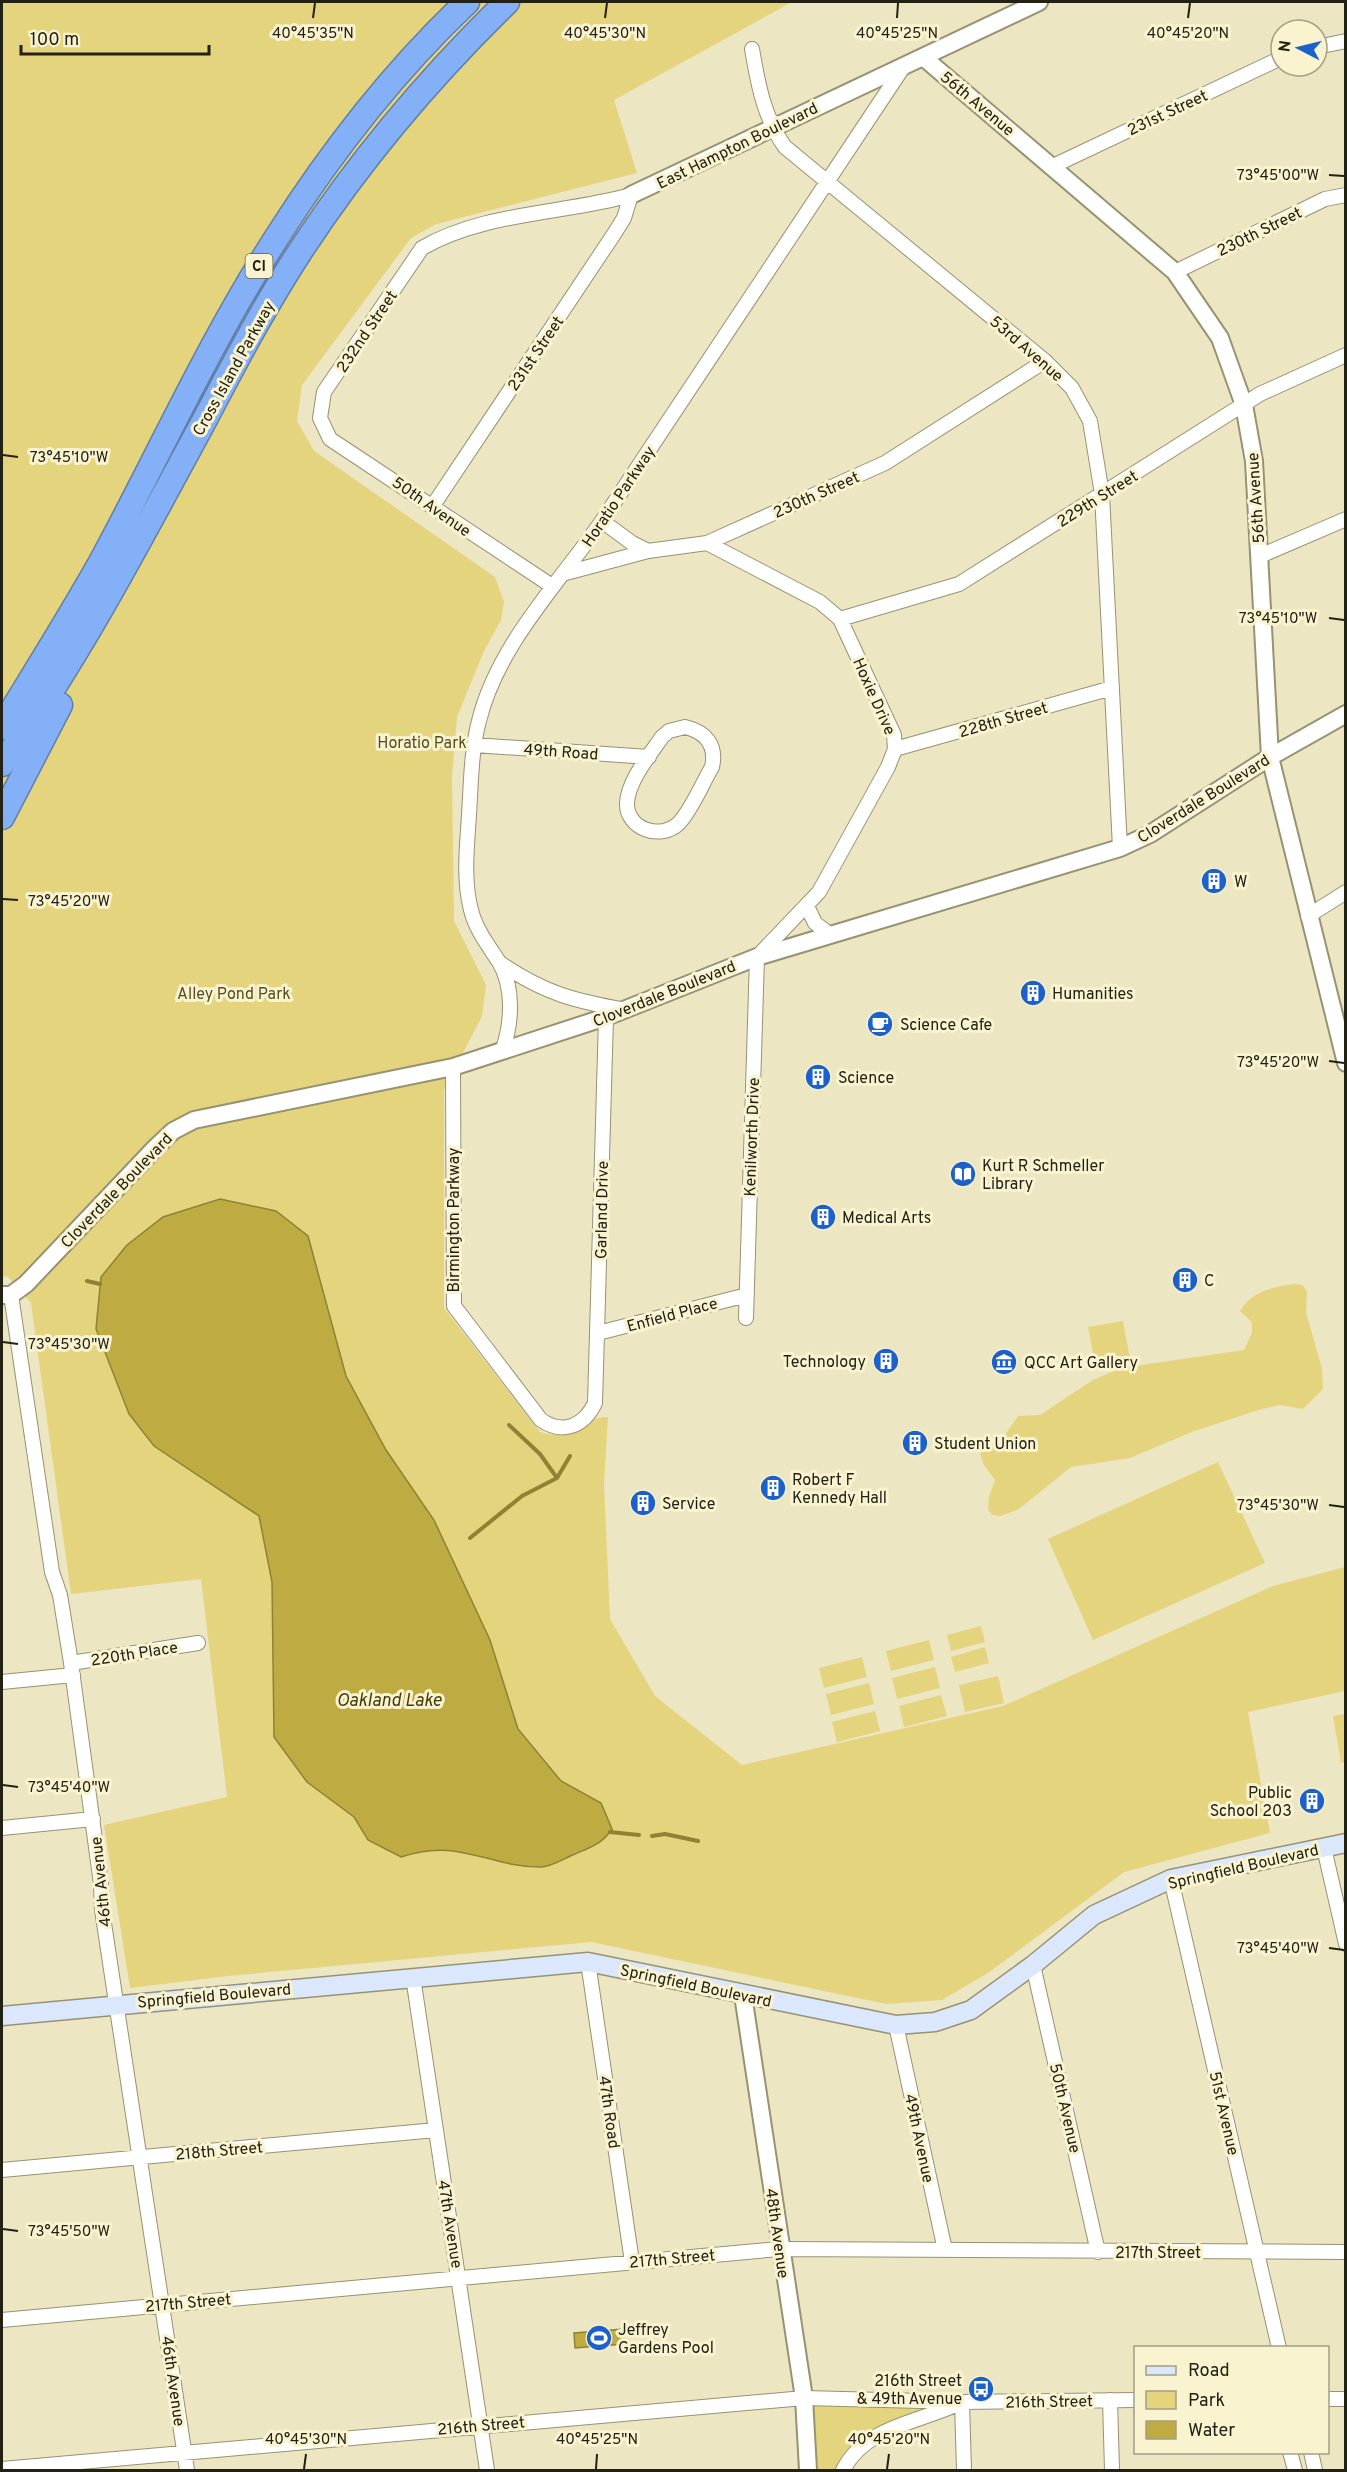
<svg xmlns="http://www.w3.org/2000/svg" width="1347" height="2472" font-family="Overpass,sans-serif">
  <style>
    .green { fill: #e4d47e }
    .water { fill: #beab42; stroke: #908134; stroke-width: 1.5 }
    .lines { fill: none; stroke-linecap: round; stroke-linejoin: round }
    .stream { stroke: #908134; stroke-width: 4 }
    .minor-casing { stroke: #979271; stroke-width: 16 }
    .tertiary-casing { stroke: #979271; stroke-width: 20 }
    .secondary-casing { stroke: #979271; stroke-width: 21 }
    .motorway-casing { stroke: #627ea8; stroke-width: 27 }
    .minor { stroke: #fff; stroke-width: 14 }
    .tertiary { stroke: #fff; stroke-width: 16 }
    .secondary { stroke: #dae7fd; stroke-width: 18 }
    .motorway { stroke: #84b0f8; stroke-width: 24 }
    .ticks { fill: none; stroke: #232014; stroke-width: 2 }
    .labels { text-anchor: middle; stroke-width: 6; stroke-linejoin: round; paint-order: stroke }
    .shield { fill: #f9f3d0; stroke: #635f4c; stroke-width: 1.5 }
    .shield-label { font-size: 15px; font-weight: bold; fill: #232014 }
    .street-label { font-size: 16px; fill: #232014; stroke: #f9f3d0 }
    .park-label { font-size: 16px; fill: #564e23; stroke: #f9f3d0 }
    .poi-label { font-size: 16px; fill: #232014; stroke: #f9f3d0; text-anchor: start }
    .water-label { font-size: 18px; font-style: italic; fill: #433b0e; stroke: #f9f3d0 }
    .ticks-label { font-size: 15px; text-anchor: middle; fill: #232014; stroke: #f9f3d0; stroke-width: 6; stroke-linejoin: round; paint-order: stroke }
  </style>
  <rect width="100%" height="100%" fill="#ece6c3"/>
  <!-- green -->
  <path class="green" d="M 2,2 L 792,2 L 614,100 L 637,173 L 436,224 L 411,238 L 302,385 L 297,421 L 314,451 L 495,577 L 504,602 L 501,620 L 484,651 L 457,717 L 452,776 L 454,921 L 486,985 L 482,1016 L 444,1090 L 444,1308 L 540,1432 C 570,1443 583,1416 608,1417 L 604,1484 L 610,1619 L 655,1696 L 742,1765 L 1003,1706 L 1273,1586 L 1345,1567 L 1345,1691 L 1248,1712 L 1270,1833 L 1124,1872 L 988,1973 L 942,2000 L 886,2004 L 591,1942 L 228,1976 L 130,1988 L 104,1825 L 227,1797 L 201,1579 L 71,1594 L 31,1303 L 7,1276 L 2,1277 Z
    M 1294,1284 L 1302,1285 L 1307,1291 L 1306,1313 L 1322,1368 L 1323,1389 L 1303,1409 L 1280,1405 L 1262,1409 L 1194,1431 L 1130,1458 L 1071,1467 L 1019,1509 L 1001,1516 L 993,1515 L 988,1510 L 989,1497 L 995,1480 L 984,1465 L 980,1453 L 1001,1441 L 1018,1416 L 1040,1415 L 1093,1380 L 1121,1368 L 1244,1350 L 1252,1333 L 1252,1322 L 1240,1311 C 1252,1291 1272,1287 1294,1284 Z
    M 1123,1321 L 1131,1364 L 1096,1370 L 1088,1327 Z
    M 1218,1462 L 1265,1563 L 1093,1640 L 1048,1539 Z
    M 981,1626 L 985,1642 L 951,1651 L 947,1635 Z
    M 929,1640 L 934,1660 L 891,1671 L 886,1651 Z
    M 985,1647 L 989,1663 L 955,1672 L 951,1657 Z
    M 862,1657 L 867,1677 L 824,1688 L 819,1668 Z
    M 935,1667 L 940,1688 L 897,1699 L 892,1678 Z
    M 998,1676 L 1004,1703 L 965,1712 L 959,1685 Z
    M 869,1683 L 874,1704 L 831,1715 L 826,1694 Z
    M 941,1695 L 947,1716 L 904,1727 L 899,1706 Z
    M 875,1711 L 880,1731 L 837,1742 L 832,1722 Z
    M 1345,1714 L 1345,1762 L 1341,1763 L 1333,1716 Z
    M 804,2398 L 961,2402 L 891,2429 L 843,2470 L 808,2470 Z"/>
  <!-- water -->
  <path class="water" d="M 220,1199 L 276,1211 L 308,1236 L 346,1376 L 386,1450 L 434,1520 L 490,1640 L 518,1729 L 561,1781 L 601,1803 L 612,1829 C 602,1844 591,1847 575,1854 C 565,1858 551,1867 541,1867 C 487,1867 459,1837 401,1857 L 368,1840 L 354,1817 L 307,1782 L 274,1737 L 272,1582 L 259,1516 L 154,1446 L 129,1414 L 96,1329 L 101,1277 L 127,1245 L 163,1217 Z
    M 623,2329 L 624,2344 L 575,2348 L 574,2333 Z"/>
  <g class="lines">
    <!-- stream -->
    <path class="stream" d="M 87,1281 L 100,1284
      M 557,1478 L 570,1456
      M 470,1538 L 522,1496 L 557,1478 L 540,1454 L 509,1425
      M 610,1832 L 639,1835
      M 652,1836 L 665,1834 L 698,1841"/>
    <!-- minor casing -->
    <g class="minor-casing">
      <path id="minor" d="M 1317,47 L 1346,41
        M 752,49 C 758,84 764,118 785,147 L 1045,361 L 1072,388 L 1090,421 L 1102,494 L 1120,848
        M 1053,166 L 1281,58
        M 1175,272 L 1325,199 L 1346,195
        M 432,507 L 614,234 L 624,218 L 631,195
        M 602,521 L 632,543 L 648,551
        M 707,543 L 820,602 L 840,619 L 894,735 L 895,749 L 888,767 L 819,892 L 757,957 L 746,1318
        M 1260,556 L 1346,519
        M 566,573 L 648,551 L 707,543 L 885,463 L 1045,361
        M 552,586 L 330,439 L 320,418 L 324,392 L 422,248 C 484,212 563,214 631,195
        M 840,619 L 959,584 L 1260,394 L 1346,355
        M 685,727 C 706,732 717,745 712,767 C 702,784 692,809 679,823 C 661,841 626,829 627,803 C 628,781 649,756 662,737 L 669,731 Z
        M 474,745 L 649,757
        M 895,749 L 1112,688
        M 807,906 L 815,923 L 828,933
        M 1308,916 L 1346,892
        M 500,963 C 544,993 574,1001 626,1010
        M 503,1049 C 512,1022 514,987 499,962 C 488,945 476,930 471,910 C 463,879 467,847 469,815 C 471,784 471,751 479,721 C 497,646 559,583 602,521 L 904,66
        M 453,1067 L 454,1306 L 541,1420 C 563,1435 584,1426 595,1403 L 606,1017
        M 11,1295 L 52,1572 L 60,1595 L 71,1663 L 101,1884 L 102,1910 L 187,2470
        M 598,1333 L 747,1295
        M 71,1663 L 198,1643
        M 2,1682 L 73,1675
        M 2,1828 L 93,1819
        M 1324,1848 L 1346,1944
        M 1171,1879 L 1279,2348
        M 588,1962 L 632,2262
        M 1033,1965 L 1098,2252
        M 413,1977 L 487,2470
        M 896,2025 L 945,2250
        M 2,2170 L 436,2130
        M 2,2320 L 779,2249 L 1346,2252
        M 1328,2399 L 1346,2399
        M 1110,2400 L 1112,2470
        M 962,2402 L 964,2470
        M 1290,2452 L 1295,2470
        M 1311,2452 L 1315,2470
        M 2,2469 L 804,2398 L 962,2402 L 1136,2400
        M 843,2470 C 866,2426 918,2423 960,2403"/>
    </g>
    <!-- tertiary casing -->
    <g class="tertiary-casing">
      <path id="tertiary" d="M 923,57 L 1175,272 L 1220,338 L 1244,405 L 1254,461 L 1270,757 L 1346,1063
        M 631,195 L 1039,2
        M 2,1295 L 11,1295 L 26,1284 L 155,1148 L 173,1131 L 194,1120 L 453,1067 L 606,1017 L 757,957 L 1120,848 L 1150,834 L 1270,757 L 1346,714
        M 743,1995 L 804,2398 L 808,2470"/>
    </g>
    <!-- secondary casing -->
    <g class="secondary-casing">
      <path id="secondary" d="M 2,2016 L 588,1962 L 896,2025 L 935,2022 L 971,2010 L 1033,1965 L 1094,1915 L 1171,1879 L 1346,1843"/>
    </g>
    <!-- motorway casing -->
    <g class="motorway-casing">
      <path id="motorway" d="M 2,727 C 35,673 69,619 100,564 C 159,455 210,341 277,237 C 331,152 394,71 467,2
        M 2,764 C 79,657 140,539 203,423 C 234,364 265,305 301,250 C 360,160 430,77 507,2
        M 2,817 L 60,705"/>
    </g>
    <!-- minor -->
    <use href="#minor" class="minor"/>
    <!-- tertiary -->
    <use href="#tertiary" class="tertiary"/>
    <!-- secondary -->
    <use href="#secondary" class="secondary"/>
    <!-- motorway -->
    <use href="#motorway" class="motorway"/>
  </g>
  <!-- ticks -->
  <path class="ticks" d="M 313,18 L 315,3M 605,18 L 607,3M 897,18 L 898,3M 1188,18 L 1190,3M 1329,175 L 1344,176M 3,455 L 18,457M 1329,618 L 1344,620M 3,899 L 18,900M 1329,1061 L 1344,1063M 3,1342 L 18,1344M 1329,1505 L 1344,1507M 3,1785 L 18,1787M 1329,1948 L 1344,1950M 3,2229 L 18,2231M 304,2469 L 306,2454M 596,2469 L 597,2454M 887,2469 L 889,2454"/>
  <!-- icons -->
  <defs>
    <g id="building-disc" transform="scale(1.35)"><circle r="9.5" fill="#1c60cc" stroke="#f9f3d0"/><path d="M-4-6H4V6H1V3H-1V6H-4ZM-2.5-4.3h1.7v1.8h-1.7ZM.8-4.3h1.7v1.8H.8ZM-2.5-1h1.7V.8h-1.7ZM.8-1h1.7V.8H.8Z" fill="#fff"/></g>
    <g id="cafe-disc" transform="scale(1.35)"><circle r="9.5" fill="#1c60cc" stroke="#f9f3d0"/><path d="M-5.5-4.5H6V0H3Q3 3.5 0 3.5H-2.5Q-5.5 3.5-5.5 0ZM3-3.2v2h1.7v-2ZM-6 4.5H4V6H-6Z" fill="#fff"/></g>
    <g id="library-disc" transform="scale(1.35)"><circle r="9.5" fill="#1c60cc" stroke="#f9f3d0"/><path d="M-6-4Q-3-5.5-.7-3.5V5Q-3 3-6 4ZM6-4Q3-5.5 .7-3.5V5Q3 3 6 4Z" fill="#fff"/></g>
    <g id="museum-disc" transform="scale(1.35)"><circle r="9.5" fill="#1c60cc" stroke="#f9f3d0"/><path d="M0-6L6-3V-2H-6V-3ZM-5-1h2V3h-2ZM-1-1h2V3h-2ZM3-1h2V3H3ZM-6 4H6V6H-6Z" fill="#fff"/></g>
    <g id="stadium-disc" transform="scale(1.35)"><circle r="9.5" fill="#1c60cc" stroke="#f9f3d0"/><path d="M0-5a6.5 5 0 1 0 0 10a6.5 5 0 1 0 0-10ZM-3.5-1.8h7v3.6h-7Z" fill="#fff"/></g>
    <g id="bus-disc" transform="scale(1.35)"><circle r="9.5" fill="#1c60cc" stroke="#f9f3d0"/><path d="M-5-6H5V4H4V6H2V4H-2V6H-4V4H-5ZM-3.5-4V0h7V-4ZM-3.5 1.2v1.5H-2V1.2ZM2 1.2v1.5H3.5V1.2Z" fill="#fff"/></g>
  </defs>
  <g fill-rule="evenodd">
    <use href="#building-disc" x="1214" y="881"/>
    <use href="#building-disc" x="1033" y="993"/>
    <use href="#cafe-disc" x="880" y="1024"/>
    <use href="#building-disc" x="818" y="1077"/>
    <use href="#library-disc" x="963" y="1174"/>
    <use href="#building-disc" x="823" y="1217"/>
    <use href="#building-disc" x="1185" y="1280"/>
    <use href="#building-disc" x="886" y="1361"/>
    <use href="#museum-disc" x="1004" y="1362"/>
    <use href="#building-disc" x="915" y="1443"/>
    <use href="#building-disc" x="773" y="1488"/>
    <use href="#building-disc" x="643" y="1503"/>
    <use href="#building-disc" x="1312" y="1801"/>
    <use href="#stadium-disc" x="599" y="2338"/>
    <use href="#bus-disc" x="981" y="2389"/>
  </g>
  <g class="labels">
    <!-- shield labels -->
    <rect class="shield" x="245.5" y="254" width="27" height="24" rx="4.5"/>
    <g class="shield-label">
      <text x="259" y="271">CI</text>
    </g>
    <!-- street labels -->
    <g class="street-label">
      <text transform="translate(978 103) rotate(40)" y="6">56th Avenue</text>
      <text transform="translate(1167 112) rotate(-25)" y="6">231st Street</text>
      <text transform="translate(737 145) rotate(-26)" y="6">East Hampton Boulevard</text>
      <text transform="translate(1259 231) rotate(-26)" y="6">230th Street</text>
      <text transform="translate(366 331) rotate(-56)" y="6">232nd Street</text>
      <text transform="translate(1027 348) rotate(41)" y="6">53rd Avenue</text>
      <text transform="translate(535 353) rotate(-56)" y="6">231st Street</text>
      <text transform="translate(233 368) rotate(-61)" y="6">Cross Island Parkway</text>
      <text transform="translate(816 494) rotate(-24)" y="6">230th Street</text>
      <text transform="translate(618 496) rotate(-56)" y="6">Horatio Parkway</text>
      <text transform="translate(1097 498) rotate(-32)" y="6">229th Street</text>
      <text transform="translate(1255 498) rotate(-94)" y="6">56th Avenue</text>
      <text transform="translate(432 506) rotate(35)" y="6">50th Avenue</text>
      <text transform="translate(875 696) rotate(66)" y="6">Hoxie Drive</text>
      <text transform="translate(1003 719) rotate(-16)" y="6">228th Street</text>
      <text transform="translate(561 751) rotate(4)" y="6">49th Road</text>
      <text transform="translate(1203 798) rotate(-32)" y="6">Cloverdale Boulevard</text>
      <text transform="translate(664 993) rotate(-22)" y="6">Cloverdale Boulevard</text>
      <text transform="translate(751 1137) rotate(-88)" y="6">Kenilworth Drive</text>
      <text transform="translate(116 1190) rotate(-46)" y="6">Cloverdale Boulevard</text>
      <text transform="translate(601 1210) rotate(-89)" y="6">Garland Drive</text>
      <text transform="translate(453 1220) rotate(-90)" y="6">Birmington Parkway</text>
      <text transform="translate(672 1314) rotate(-15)" y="6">Enfield Place</text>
      <text transform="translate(134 1653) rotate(-9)" y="6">220th Place</text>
      <text transform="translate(1243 1866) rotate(-13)" y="6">Springfield Boulevard</text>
      <text transform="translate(100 1882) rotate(-96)" y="6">46th Avenue</text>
      <text transform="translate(696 1985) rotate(12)" y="6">Springfield Boulevard</text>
      <text transform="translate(214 1995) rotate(-5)" y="6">Springfield Boulevard</text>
      <text transform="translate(1066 2108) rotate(77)" y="6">50th Avenue</text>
      <text transform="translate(610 2112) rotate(82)" y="6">47th Road</text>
      <text transform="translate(1225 2113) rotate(77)" y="6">51st Avenue</text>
      <text transform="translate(920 2138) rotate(78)" y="6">49th Avenue</text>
      <text transform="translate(219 2150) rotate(-5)" y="6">218th Street</text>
      <text transform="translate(451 2224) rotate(81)" y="6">47th Avenue</text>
      <text transform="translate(778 2233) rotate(82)" y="6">48th Avenue</text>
      <text x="1158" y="2258">217th Street</text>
      <text transform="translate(672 2258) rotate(-5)" y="6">217th Street</text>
      <text transform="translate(188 2302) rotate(-5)" y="6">217th Street</text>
      <text transform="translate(174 2381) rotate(82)" y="6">46th Avenue</text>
      <text transform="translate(1049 2401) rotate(-1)" y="6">216th Street</text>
      <text transform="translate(481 2425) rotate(-5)" y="6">216th Street</text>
    </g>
    <!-- park labels -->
    <g class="park-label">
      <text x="422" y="748">Horatio Park</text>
      <text x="234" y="999">Alley Pond Park</text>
    </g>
    <!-- poi labels -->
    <g class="poi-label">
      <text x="1234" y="887">W</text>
      <text x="1052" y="999">Humanities</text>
      <text x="900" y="1030">Science Cafe</text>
      <text x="838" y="1083">Science</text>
      <text x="982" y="1171">Kurt R Schmeller<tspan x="982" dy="18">Library</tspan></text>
      <text x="842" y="1223">Medical Arts</text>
      <text x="1204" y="1286">C</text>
      <text x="866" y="1367" text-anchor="end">Technology</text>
      <text x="1024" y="1368">QCC Art Gallery</text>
      <text x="934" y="1449">Student Union</text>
      <text x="792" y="1485">Robert F<tspan x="792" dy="18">Kennedy Hall</tspan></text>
      <text x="662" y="1509">Service</text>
      <text x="1292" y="1798" text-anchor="end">Public<tspan x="1292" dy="18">School 203</tspan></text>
      <text x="618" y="2335">Jeffrey<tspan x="618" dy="18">Gardens Pool</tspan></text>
      <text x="962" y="2386" text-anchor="end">216th Street<tspan x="962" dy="18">&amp; 49th Avenue</tspan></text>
    </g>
    <!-- water labels -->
    <g class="water-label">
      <text x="389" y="1706">Oakland Lake</text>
    </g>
  </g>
  <g class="ticks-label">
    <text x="313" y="38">40°45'35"N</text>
    <text x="605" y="38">40°45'30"N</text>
    <text x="897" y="38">40°45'25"N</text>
    <text x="1188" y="38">40°45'20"N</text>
    <text x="1278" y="180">73°45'00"W</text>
    <text x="69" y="462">73°45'10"W</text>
    <text x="1278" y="623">73°45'10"W</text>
    <text x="69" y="906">73°45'20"W</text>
    <text x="1278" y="1067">73°45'20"W</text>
    <text x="69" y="1349">73°45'30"W</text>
    <text x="1278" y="1510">73°45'30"W</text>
    <text x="69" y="1792">73°45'40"W</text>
    <text x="1278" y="1953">73°45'40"W</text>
    <text x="69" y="2236">73°45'50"W</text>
    <text x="306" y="2444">40°45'30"N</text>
    <text x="597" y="2444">40°45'25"N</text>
    <text x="889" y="2444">40°45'20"N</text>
  </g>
  <!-- border -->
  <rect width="1347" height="2472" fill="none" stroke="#232014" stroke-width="6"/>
  <!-- legend -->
  <rect x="1134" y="2346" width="195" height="108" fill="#f9f3d0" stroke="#a39f85" stroke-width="1.5"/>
  <rect x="1146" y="2366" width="30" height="9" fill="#dae7fd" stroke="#a39f85" stroke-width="1.5"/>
  <text x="1188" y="2376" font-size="18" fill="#232014">Road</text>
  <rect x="1146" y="2391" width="30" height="18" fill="#e4d47e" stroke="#a39f85" stroke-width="1.5"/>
  <text x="1188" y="2406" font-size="18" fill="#232014">Park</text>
  <rect x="1146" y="2421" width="30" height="18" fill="#beab42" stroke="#a39f85" stroke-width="1.5"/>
  <text x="1188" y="2436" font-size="18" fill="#232014">Water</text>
  <!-- north arrow -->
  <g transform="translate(1299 48) rotate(277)"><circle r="28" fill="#f9f3d0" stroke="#a39f85" stroke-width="1.5"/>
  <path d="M0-4.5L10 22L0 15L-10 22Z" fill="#1c60cc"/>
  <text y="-9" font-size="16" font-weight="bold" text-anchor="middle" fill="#232014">N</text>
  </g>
  <!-- scale -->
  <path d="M21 45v9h188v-9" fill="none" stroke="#232014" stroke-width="3"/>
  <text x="30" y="45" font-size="18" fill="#232014" stroke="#f9f3d0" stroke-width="4.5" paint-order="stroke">100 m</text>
</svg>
